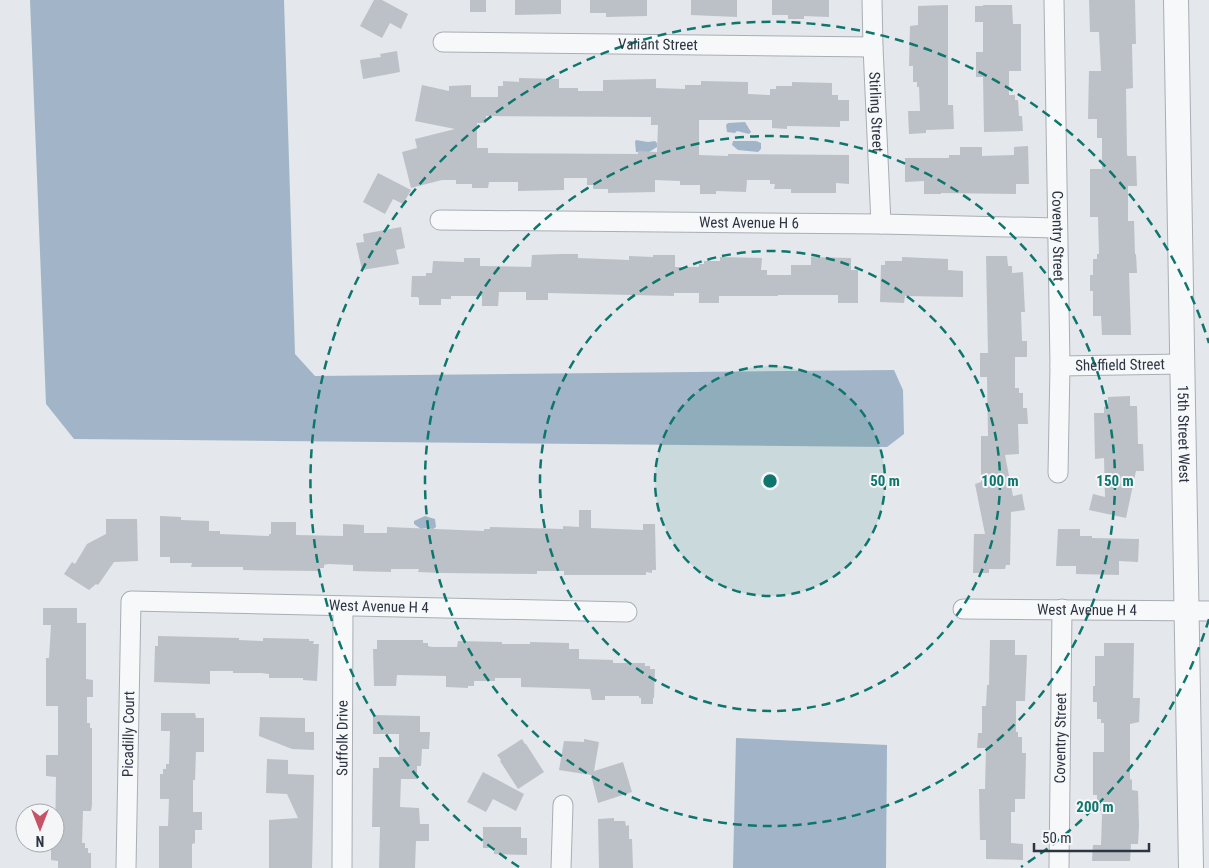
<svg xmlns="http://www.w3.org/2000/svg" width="1209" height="868" font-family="'Roboto Condensed',sans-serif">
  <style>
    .water { fill: #a2b5c8 }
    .building { fill: #bcc1c8; fill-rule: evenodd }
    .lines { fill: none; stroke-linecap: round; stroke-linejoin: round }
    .minor-casing { stroke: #a9aeb5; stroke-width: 21 }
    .tertiary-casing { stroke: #a9aeb5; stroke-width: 26 }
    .minor { stroke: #f7f8fa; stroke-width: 19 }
    .tertiary { stroke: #f7f8fa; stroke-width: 24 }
    .ring { fill: none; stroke: #0f766e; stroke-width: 2.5; stroke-dasharray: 9 6 }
    .labels { text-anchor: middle; stroke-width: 4; stroke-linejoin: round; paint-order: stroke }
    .street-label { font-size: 15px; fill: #2d3543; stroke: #f4f6f8 }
    .centre { fill: #0f766e; stroke: #f4f6f8; stroke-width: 2.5 }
    .ring-label { font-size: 15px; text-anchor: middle; font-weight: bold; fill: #0f766e; stroke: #f4f6f8; stroke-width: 4; stroke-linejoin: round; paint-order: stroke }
  </style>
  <rect width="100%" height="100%" fill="#e4e7eb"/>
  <!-- water -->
  <path class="water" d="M 30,0 L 284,0 L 295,354 L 315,376 L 894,370 L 903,390 L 904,434 L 887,447 L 74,439 L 46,404 Z
    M 745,122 L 751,132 L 749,134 L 737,131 L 735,133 L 727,132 L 726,125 L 728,123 Z
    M 636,140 L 648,142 L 655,141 L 657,143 L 657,147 L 649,152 L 636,152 L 635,142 Z
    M 733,141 L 756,141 L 761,143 L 761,149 L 758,152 L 738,150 L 732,145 Z
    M 425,516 L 435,519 L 436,527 L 433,529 L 425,528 L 421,529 L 414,524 L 414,521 Z
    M 736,738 L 887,745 L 886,868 L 733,868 Z"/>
  <!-- building -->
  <path class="building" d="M 374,0 L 382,0 L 408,14 L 401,29 L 390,23 L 382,38 L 360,26 Z
    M 470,0 L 486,0 L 486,12 L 470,12 Z
    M 515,0 L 561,0 L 561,14 L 515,15 Z
    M 590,0 L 647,0 L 647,16 L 606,17 L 606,13 L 590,13 Z
    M 691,0 L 737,0 L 737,17 L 691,15 Z
    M 772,0 L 829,0 L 829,17 L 804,16 L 804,19 L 788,19 L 788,15 L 772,15 Z
    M 1089,0 L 1135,0 L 1136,44 L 1132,44 L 1133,88 L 1126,89 L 1127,155 L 1128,156 L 1136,156 L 1137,186 L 1128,186 L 1128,221 L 1134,221 L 1135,254 L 1136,254 L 1137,273 L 1129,273 L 1131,335 L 1102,335 L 1101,316 L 1093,316 L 1093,291 L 1090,291 L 1090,275 L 1093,275 L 1093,259 L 1097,259 L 1097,254 L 1099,254 L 1098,217 L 1090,217 L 1090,169 L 1102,169 L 1102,138 L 1097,138 L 1097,119 L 1088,119 L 1089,71 L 1101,71 L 1099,32 L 1090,32 Z
    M 948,5 L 948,105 L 953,105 L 954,129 L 926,130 L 926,133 L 909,134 L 908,111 L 920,111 L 919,87 L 917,87 L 917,82 L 913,82 L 913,66 L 909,66 L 910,26 L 918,25 L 918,6 Z
    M 983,5 L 1012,5 L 1013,24 L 1021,24 L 1021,71 L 1009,71 L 1009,95 L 1015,95 L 1015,100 L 1018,100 L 1019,116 L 1022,116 L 1023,131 L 984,132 L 983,77 L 976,77 L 976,52 L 983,52 L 983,22 L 975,22 L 975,6 L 983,6 Z
    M 397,51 L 400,72 L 363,79 L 360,60 L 381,57 L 380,54 Z
    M 519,78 L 559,79 L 559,88 L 578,88 L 578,91 L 603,91 L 603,80 L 656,79 L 656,88 L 685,89 L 685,85 L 701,85 L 701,81 L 748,82 L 748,94 L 770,95 L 770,89 L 776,89 L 776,86 L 792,86 L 792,82 L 832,83 L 832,95 L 838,95 L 838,100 L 849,100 L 849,121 L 840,121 L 840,127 L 787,126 L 787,129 L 772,128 L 772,120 L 699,120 L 699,155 L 728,156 L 728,154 L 849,155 L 849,184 L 836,183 L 836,193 L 791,193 L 791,189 L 774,189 L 775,184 L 770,184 L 770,180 L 747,180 L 746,192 L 716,191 L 716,194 L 700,194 L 700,185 L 680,185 L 680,181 L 655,180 L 655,192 L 608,193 L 608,189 L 593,189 L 593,185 L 587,185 L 587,178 L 564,178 L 564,190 L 518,191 L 518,182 L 489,182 L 488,188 L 472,188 L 472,184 L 456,184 L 456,180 L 442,180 L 411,188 L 402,152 L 417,148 L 415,139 L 455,129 L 415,121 L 422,85 L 449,91 L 449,86 L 471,85 L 471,97 L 498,97 L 498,86 L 503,86 L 503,81 L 519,82 ZM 486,116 L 651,117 L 651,125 L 658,125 L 657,152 L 638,151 L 638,154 L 488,153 L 488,148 L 477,148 L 477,123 L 486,123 Z
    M 1028,146 L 1029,184 L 1016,184 L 1016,194 L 941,193 L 941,194 L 924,194 L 924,181 L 905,182 L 905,158 L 949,158 L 949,155 L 960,155 L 960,147 L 982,147 L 982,156 L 1014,155 L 1014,147 Z
    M 378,173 L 411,190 L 403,204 L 393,199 L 385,214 L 363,202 Z
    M 401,227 L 405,248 L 396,250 L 399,264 L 362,270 L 356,243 L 364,242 L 363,234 Z
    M 562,254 L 578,254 L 578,258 L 629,260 L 629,256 L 653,257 L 653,255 L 675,255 L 675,267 L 699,267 L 699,264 L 704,264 L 704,261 L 720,261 L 720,257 L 762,258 L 761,270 L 767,270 L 767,275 L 791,275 L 791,265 L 811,265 L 811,257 L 851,258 L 851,270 L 858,270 L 858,303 L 838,303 L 838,295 L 778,295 L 778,296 L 719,296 L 719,303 L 699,303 L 699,293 L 674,293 L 674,296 L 548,293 L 548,300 L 526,300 L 526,292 L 499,292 L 498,306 L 482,306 L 482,296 L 451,296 L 451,299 L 441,299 L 441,305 L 419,305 L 419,299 L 418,297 L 411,297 L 412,276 L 426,276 L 426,273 L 432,273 L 433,261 L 464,262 L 464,258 L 480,258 L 480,266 L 531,267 L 532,255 Z
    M 986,256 L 1007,256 L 1008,266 L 1012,266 L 1012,273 L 1023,272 L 1025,312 L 1021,312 L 1022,341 L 1027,341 L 1027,357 L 1015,357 L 1015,388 L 1019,388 L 1019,393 L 1023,393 L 1023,408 L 1027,408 L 1028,424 L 1018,424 L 1019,454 L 1005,455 L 1013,496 L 1022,494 L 1025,510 L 1011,512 L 1010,565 L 1006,565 L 1005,569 L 989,569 L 989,573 L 973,573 L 974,534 L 985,534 L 975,484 L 981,482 L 981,436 L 988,436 L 987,377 L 980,377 L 980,353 L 988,353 Z
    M 902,257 L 948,259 L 948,270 L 963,271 L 963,297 L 905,296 L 904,303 L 880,302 L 881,265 L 885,265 L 885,261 L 902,261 Z
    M 1130,396 L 1130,406 L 1137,406 L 1138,444 L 1143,444 L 1144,471 L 1136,471 L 1126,518 L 1089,510 L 1093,494 L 1105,497 L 1104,458 L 1095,459 L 1094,413 L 1104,413 L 1104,407 L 1108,407 L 1108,397 Z
    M 579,510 L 591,510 L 591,528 L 643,530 L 643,524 L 655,524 L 656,570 L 652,570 L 652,573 L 646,572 L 646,575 L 564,575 L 564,571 L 537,571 L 537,574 L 443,573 L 418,572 L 419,569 L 391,569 L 391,572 L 353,571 L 353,565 L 328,564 L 324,565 L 324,568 L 319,568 L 319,571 L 243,570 L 243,567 L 191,567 L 192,563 L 170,563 L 170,557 L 160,557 L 160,516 L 181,517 L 181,520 L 209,521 L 209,531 L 220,531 L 220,534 L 269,536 L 269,534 L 271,534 L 271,522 L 296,522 L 296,535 L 343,536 L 343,524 L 364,525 L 364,533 L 387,533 L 387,527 L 484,531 L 484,529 L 490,529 L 490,527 L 563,529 L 563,526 L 579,527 Z
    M 106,519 L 137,519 L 138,561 L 114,562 L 98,585 L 96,584 L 89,590 L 64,574 L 72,562 L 75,564 L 87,544 L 106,534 Z
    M 1058,529 L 1080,529 L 1080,536 L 1092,536 L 1092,538 L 1139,539 L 1138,562 L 1119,561 L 1119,575 L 1076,574 L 1076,566 L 1056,566 Z
    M 43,608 L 77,608 L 77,623 L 86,623 L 86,679 L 93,680 L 93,697 L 87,697 L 87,723 L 90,723 L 90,728 L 92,728 L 92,805 L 91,811 L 83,811 L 82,843 L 85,843 L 85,848 L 88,848 L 88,853 L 91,853 L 91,868 L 58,868 L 58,861 L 51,860 L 51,843 L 55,843 L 56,777 L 46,776 L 46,755 L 58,755 L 58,706 L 46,706 L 46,658 L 49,658 L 51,625 L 43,625 Z
    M 158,636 L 239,638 L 239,640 L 263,641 L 263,638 L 309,639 L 309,641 L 314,641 L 313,644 L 319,644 L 317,681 L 303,680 L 303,678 L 269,678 L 269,674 L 261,673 L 233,673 L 233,671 L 210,671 L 210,684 L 154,682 L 155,646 L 158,646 Z
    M 377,640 L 423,640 L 423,643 L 428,643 L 428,646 L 432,647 L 457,647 L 458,641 L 502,642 L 502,644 L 530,644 L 530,642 L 569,643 L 569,649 L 579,649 L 579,659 L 613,660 L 613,663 L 645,663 L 645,666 L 650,666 L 650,669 L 655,669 L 654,698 L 653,698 L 653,704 L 641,704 L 641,698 L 639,698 L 639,696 L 605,696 L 605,700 L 592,700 L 590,689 L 521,687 L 521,678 L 495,678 L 495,681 L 474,681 L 474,686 L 468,686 L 468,688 L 446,687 L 446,676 L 397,675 L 396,686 L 374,686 L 373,649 L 377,649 Z
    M 990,640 L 1015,640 L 1015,655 L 1027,655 L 1025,701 L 1016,701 L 1016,732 L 1018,732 L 1018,737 L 1022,737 L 1022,753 L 1026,753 L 1025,799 L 1015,799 L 1015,812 L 1011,812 L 1011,843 L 1023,844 L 1023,860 L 986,859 L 986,840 L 980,840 L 979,789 L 985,789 L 986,748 L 977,748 L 978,733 L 982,733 L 982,706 L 986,706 L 987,685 L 989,685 Z
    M 1104,643 L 1134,643 L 1133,698 L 1140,698 L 1139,722 L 1130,724 L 1130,779 L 1132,780 L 1132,790 L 1138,791 L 1139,827 L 1138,844 L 1131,844 L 1130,861 L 1092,861 L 1093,845 L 1101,845 L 1102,816 L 1101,811 L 1097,811 L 1097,795 L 1093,795 L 1093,752 L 1104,752 L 1104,723 L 1101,723 L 1101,719 L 1097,719 L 1097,702 L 1093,702 L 1093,686 L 1095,686 L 1095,656 L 1104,656 Z
    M 161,713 L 195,713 L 196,718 L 204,718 L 204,752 L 196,752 L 195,780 L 193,780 L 193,812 L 202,812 L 202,830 L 195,830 L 195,843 L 192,844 L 192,868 L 159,868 L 159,826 L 168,826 L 169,799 L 160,799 L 160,774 L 163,774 L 163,769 L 166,769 L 166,764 L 169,764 L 170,731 L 161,731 Z
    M 373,715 L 420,716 L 420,732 L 430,732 L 429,749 L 422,749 L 421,766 L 417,766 L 417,779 L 401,779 L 400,807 L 419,808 L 420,824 L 429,824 L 429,841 L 416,841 L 415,868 L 379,868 L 380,827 L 372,827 L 373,768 L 379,768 L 379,757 L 399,757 L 399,734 L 373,734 Z
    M 260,717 L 305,718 L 305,732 L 314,732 L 314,750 L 292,749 L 259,736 Z
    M 522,739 L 525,744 L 526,744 L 544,772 L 518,789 L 500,761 L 501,760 L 497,755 Z
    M 584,739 L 599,742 L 594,771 L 623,762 L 632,792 L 598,803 L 591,775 L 559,770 L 564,741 L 584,742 Z
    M 267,759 L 288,760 L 288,774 L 314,775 L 312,868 L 269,868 L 269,820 L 298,818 L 287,794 L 266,793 Z
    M 483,772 L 524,794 L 516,811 L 493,799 L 486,812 L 467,802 Z
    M 614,818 L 614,821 L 625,821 L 626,826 L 629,825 L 629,839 L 632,839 L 633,868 L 599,868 L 598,819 Z
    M 483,827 L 521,827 L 521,838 L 527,838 L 527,855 L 494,854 L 494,848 L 483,848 Z"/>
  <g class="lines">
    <!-- minor casing -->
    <g class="minor-casing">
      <g id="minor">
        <path id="s1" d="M 872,0 L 873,47 L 881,224"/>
        <path id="s2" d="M 1054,0 L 1060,366 L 1058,473"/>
        <path id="s3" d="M 443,42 L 873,47"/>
        <path id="s4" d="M 440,220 L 881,224 L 1056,228"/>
        <path id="s5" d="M 1060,366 L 1181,364"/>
        <path id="s6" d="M 963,609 L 1209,611"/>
        <path id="s7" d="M 126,868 L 131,601 L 627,612"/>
        <path id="s8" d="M 342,868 L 343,607"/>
        <path d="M 561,868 L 563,805"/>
        <path id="s9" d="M 1059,868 L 1062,609"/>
      </g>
    </g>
    <!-- tertiary casing -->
    <g class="tertiary-casing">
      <g id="tertiary">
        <path id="s10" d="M 1176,0 L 1191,868"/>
      </g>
    </g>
    <!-- minor -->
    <use href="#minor" class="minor"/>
    <!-- tertiary -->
    <use href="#tertiary" class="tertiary"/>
  </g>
  <!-- distance rings -->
  <circle cx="770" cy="481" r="115" fill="#0f766e" fill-opacity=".12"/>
  <g class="ring">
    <circle cx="770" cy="481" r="115"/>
    <circle cx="770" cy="481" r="230"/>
    <circle cx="770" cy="481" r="345"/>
    <path d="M1209 619A460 460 0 0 1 1021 867M519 867A460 460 0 1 1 1209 343"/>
  </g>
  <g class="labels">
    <!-- street labels -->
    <g class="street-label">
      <text dy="5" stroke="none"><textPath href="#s3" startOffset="215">Valiant Street</textPath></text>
      <text dy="5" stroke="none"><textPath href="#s1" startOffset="112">Stirling Street</textPath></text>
      <text dy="5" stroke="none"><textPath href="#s4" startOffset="309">West Avenue H 6</textPath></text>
      <text dy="5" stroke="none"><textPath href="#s2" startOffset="236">Coventry Street</textPath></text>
      <text dy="5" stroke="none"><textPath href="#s5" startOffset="60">Sheffield Street</textPath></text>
      <text dy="5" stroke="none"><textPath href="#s10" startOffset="434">15th Street West</textPath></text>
      <text dy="5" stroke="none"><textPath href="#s7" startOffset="515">West Avenue H 4</textPath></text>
      <text dy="5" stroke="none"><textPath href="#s6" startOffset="124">West Avenue H 4</textPath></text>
      <text dy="5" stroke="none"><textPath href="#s7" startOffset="134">Picadilly Court</textPath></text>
      <text dy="5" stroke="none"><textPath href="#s8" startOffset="130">Suffolk Drive</textPath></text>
      <text dy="5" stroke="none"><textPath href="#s9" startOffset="130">Coventry Street</textPath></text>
    </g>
  </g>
  <circle cx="770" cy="481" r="8" class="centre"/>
  <g class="ring-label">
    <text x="885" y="486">50 m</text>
    <text x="1000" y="486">100 m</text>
    <text x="1115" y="486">150 m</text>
    <text x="1095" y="812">200 m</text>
  </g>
  <!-- north arrow -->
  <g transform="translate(40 828) rotate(180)"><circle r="24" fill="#f4f6f8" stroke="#a4a9b0"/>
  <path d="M0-4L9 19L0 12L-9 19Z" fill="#c75367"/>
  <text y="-8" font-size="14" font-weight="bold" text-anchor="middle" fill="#2d3543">N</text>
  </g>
  <!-- scale -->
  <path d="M1034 843v8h115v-8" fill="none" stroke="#2d3543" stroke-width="2.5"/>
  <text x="1042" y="843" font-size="15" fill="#2d3543" stroke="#f4f6f8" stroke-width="4" paint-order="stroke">50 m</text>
</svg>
